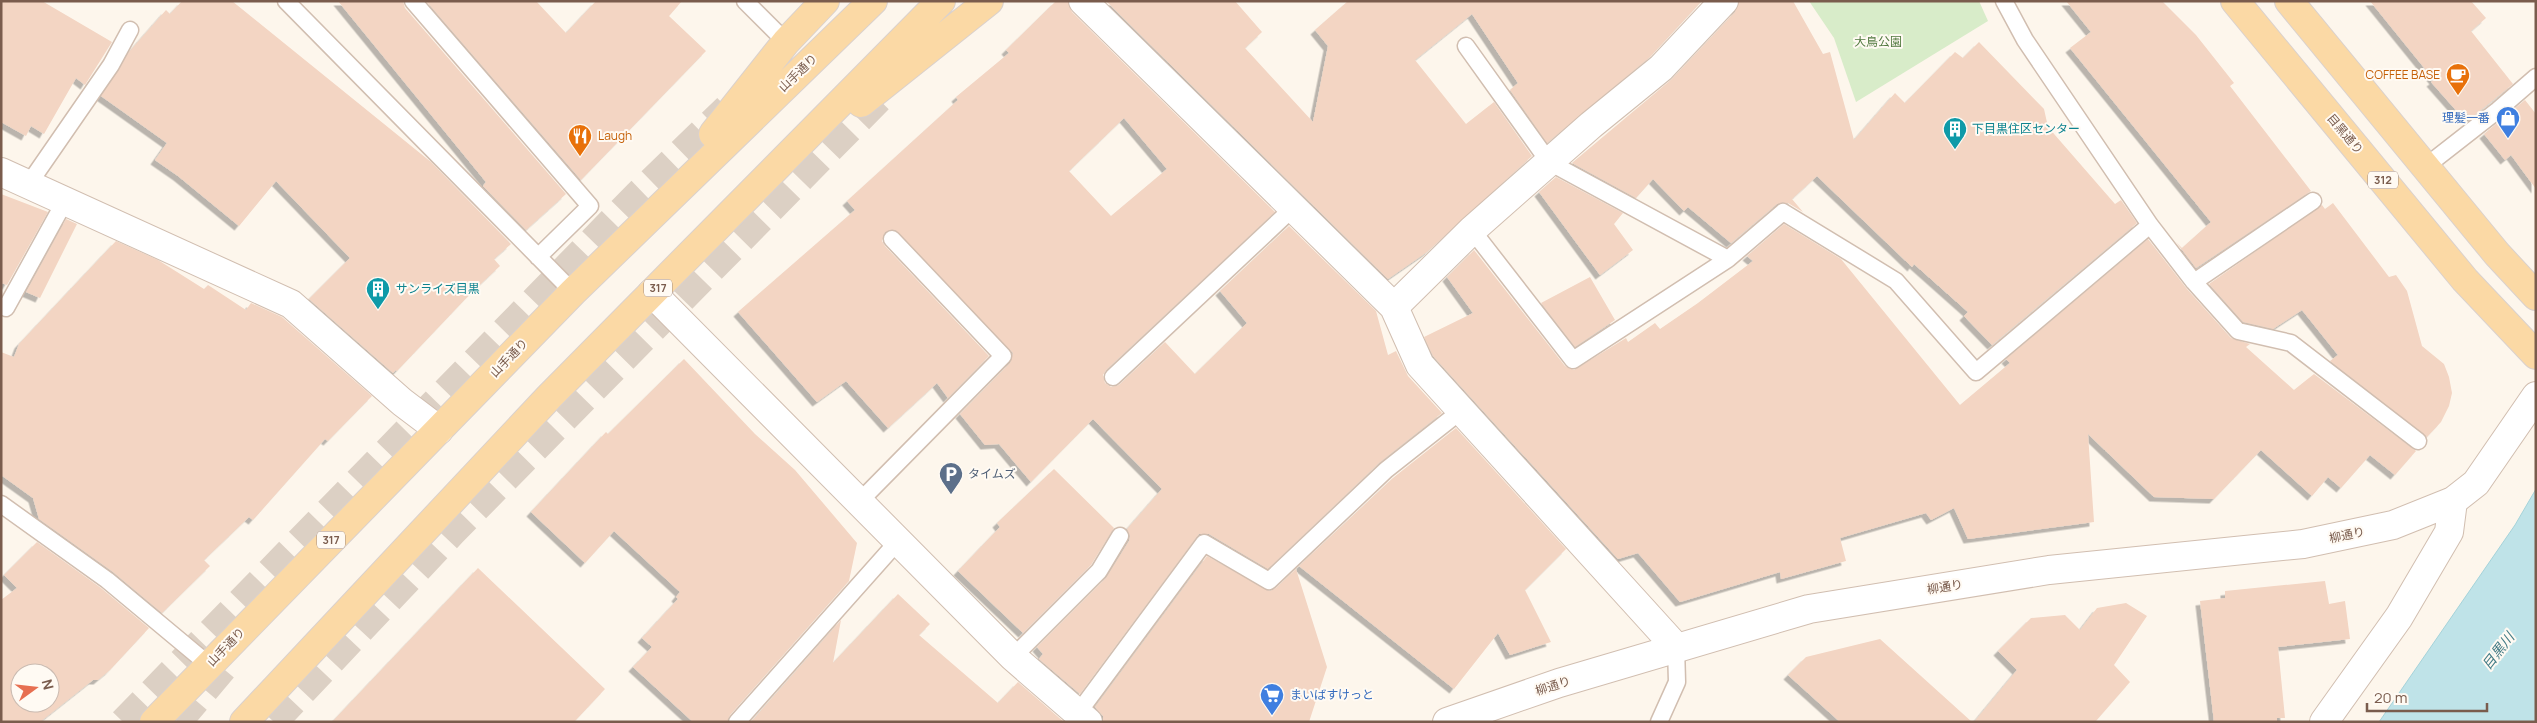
<svg xmlns="http://www.w3.org/2000/svg" width="2537" height="723" font-family="Manrope,'Noto Sans JP',sans-serif">
  <style>
    .green { fill: #d8ecc9 }
    .water { fill: #bfe3e8; stroke: #a5d3da }
    .building { fill: #f3d5c3; fill-rule: evenodd; filter: url(#shadow) }
    .lines { fill: none; stroke-linecap: round; stroke-linejoin: round }
    .motorway-tunnel { stroke: #dcd0c4; stroke-width: 28; stroke-dasharray: 28 14; stroke-linecap: butt }
    .service-casing { stroke: #d1beb0; stroke-width: 19 }
    .minor-casing { stroke: #d1beb0; stroke-width: 30 }
    .tertiary-casing { stroke: #d1beb0; stroke-width: 30 }
    .primary-casing { stroke: #dad1cd; stroke-width: 30 }
    .service { stroke: #fff; stroke-width: 16 }
    .minor { stroke: #fff; stroke-width: 28 }
    .tertiary { stroke: #fff; stroke-width: 28 }
    .primary { stroke: #fbd9a5; stroke-width: 28 }
    .labels { text-anchor: middle; stroke-width: 4; stroke-linejoin: round; paint-order: stroke }
    .shield { fill: #fffaf3; stroke: #a28b7f; stroke-width: 1 }
    .shield-label { font-size: 11px; font-weight: bold; fill: #7a5c4d }
    .park-label { font-size: 12px; fill: #537a41; stroke: #fffaf3 }
    .street-label { font-size: 12px; fill: #7a5c4d; stroke: #fffaf3 }
    .food-label { font-size: 12px; fill: #c56008; stroke: #fffaf3; text-anchor: end }
    .shop-label { font-size: 12px; fill: #366cbe; stroke: #fffaf3; text-anchor: end }
    .culture-label { font-size: 12px; fill: #0d838f; stroke: #fffaf3; text-anchor: start }
    .service-label { font-size: 12px; fill: #4e5e75; stroke: #fffaf3; text-anchor: start }
    .water-label { font-size: 14px; font-style: italic; fill: #437c86; stroke: #fffaf3 }
  </style>
  <defs>
    <filter id="shadow"><feDropShadow dx="-4.5" dy="4.5" stdDeviation="0" flood-color="#0004"/></filter>
  </defs>
  <rect width="100%" height="100%" fill="#fdf6ec"/>
  <!-- green -->
  <path class="green" d="M 1809,1 L 1979,1 L 1988,21 L 1856,102 L 1834,38 Z"/>
  <!-- water -->
  <path class="water" d="M 2536,489 L 2536,722 L 2379,722 L 2515,525 Z"/>
  <!-- building -->
  <path class="building" d="M 1,1 L 42,1 L 112,42 L 85,85 L 76,78 L 44,134 L 31,126 L 26,136 L 1,122 Z
    M 182,1 L 232,1 L 431,162 L 511,244 L 494,259 L 500,266 L 471,293 L 397,371 L 396,370 L 393,373 L 309,299 L 350,258 L 276,181 L 239,226 L 178,176 L 155,160 L 167,143 L 101,96 L 129,52 L 166,10 L 170,14 Z
    M 338,1 L 403,1 L 405,8 L 566,194 L 526,230 L 483,186 L 486,182 Z
    M 426,1 L 536,1 L 566,33 L 596,1 L 682,1 L 669,16 L 706,51 L 581,180 Z
    M 1056,1 L 1068,1 L 1072,12 L 1275,212 L 1106,370 L 1103,375 L 1105,383 L 1111,387 L 1119,385 L 1165,342 L 1195,374 L 1247,323 L 1220,291 L 1289,226 L 1376,311 L 1388,355 L 1396,351 L 1408,376 L 1442,413 L 1379,463 L 1268,569 L 1209,534 L 1199,534 L 1080,694 L 1039,659 L 1043,654 L 1037,647 L 1106,578 L 1129,541 L 1130,536 L 1127,529 L 1162,489 L 1093,419 L 1031,482 L 999,444 L 985,445 L 960,414 L 1010,363 L 1013,353 L 895,230 L 885,232 L 882,241 L 885,246 L 989,356 L 948,398 L 937,383 L 888,428 L 846,381 L 817,402 L 738,312 L 855,210 L 847,201 L 958,100 L 956,97 L 1009,53 L 1006,50 ZM 1124,118 L 1167,169 L 1111,216 L 1069,171 Z
    M 1106,1 L 1235,1 L 1262,32 L 1245,48 L 1313,122 L 1328,46 L 1315,30 L 1348,1 L 1702,1 L 1650,57 L 1547,143 L 1510,90 L 1518,83 L 1472,14 L 1415,60 L 1466,124 L 1494,102 L 1532,156 L 1427,252 L 1388,279 Z
    M 1739,1 L 1793,1 L 1823,54 L 1830,52 L 1854,140 L 1895,93 L 1905,103 L 1955,52 L 1963,58 L 1979,42 L 2044,109 L 2048,127 L 2115,204 L 2121,200 L 2137,223 L 1992,345 L 1964,316 L 1968,312 L 1914,264 L 1912,267 L 1817,176 L 1792,199 L 1803,212 L 1788,203 L 1777,204 L 1731,243 L 1688,207 L 1684,211 L 1653,179 L 1636,198 L 1572,163 L 1672,79 L 1735,12 Z
    M 2066,1 L 2162,1 L 2196,35 L 2234,83 L 2230,86 L 2311,191 L 2196,268 L 2176,242 L 2182,248 L 2211,222 L 2070,48 L 2091,32 Z
    M 2370,1 L 2471,1 L 2486,18 L 2471,31 L 2513,84 L 2471,118 L 2466,112 L 2461,116 L 2431,82 L 2434,80 Z
    M 2525,100 L 2536,114 L 2536,189 L 2511,155 L 2505,160 L 2484,134 Z
    M 1556,177 L 1623,213 L 1614,224 L 1633,250 L 1600,275 L 1539,192 Z
    M 1,194 L 48,212 L 7,285 L 1,283 Z
    M 2333,203 L 2389,277 L 2396,275 L 2407,291 L 2422,346 L 2444,364 L 2449,377 L 2452,393 L 2449,406 L 2441,422 L 2427,437 L 2330,361 L 2338,355 L 2302,310 L 2273,329 L 2243,322 L 2209,284 L 2322,205 L 2325,209 Z
    M 66,219 L 77,224 L 40,298 L 26,292 Z
    M 1784,224 L 1841,259 L 1960,405 L 2010,363 L 2006,359 L 2148,239 L 2187,289 L 2231,338 L 2250,344 L 2246,347 L 2294,390 L 2314,374 L 2416,451 L 2395,475 L 2370,455 L 2341,488 L 2328,477 L 2312,496 L 2261,450 L 2214,499 L 2154,497 L 2088,434 L 2094,522 L 1968,539 L 1954,508 L 1931,520 L 1926,513 L 1840,538 L 1846,561 L 1781,579 L 1780,572 L 1680,602 L 1638,553 L 1618,559 L 1433,356 L 1424,337 L 1473,313 L 1447,277 L 1474,250 L 1565,366 L 1574,370 L 1626,338 L 1628,342 L 1655,323 L 1660,329 L 1698,303 L 1753,261 L 1747,256 Z
    M 116,241 L 158,260 L 204,289 L 208,285 L 246,310 L 251,303 L 282,317 L 372,396 L 328,441 L 325,439 L 253,520 L 249,517 L 204,560 L 210,566 L 162,613 L 113,572 L 39,519 L 33,498 L 1,475 L 1,352 L 14,357 L 19,344 Z
    M 1590,277 L 1615,320 L 1575,347 L 1541,303 Z
    M 684,359 L 755,434 L 795,470 L 857,543 L 849,581 L 730,715 L 727,722 L 693,722 L 633,667 L 652,647 L 642,638 L 678,599 L 676,597 L 680,592 L 614,531 L 585,563 L 531,512 L 606,432 L 608,434 Z
    M 1456,428 L 1566,549 L 1525,590 L 1551,642 L 1510,655 L 1498,633 L 1454,689 L 1299,566 L 1393,478 Z
    M 1054,469 L 1114,528 L 1091,565 L 1023,633 L 958,571 L 1000,527 L 997,523 Z
    M 37,542 L 101,588 L 149,628 L 110,670 L 98,680 L 93,680 L 40,722 L 1,722 L 1,600 L 17,588 L 4,575 ZM 20,673 L 50,673 L 50,703 L 20,703 Z
    M 1207,556 L 1270,591 L 1276,588 L 1296,569 L 1327,667 L 1309,722 L 1103,722 L 1103,716 L 1095,707 Z
    M 478,568 L 605,689 L 574,722 L 332,722 Z
    M 2325,581 L 2329,604 L 2345,601 L 2350,639 L 2278,647 L 2285,718 L 2277,718 L 2277,722 L 2214,722 L 2200,601 L 2225,598 L 2225,591 Z
    M 898,594 L 930,624 L 919,635 L 998,703 L 1018,682 L 1064,722 L 751,722 L 841,620 L 833,663 Z
    M 2126,603 L 2147,616 L 2114,665 L 2130,682 L 2095,722 L 1974,722 L 2017,670 L 1998,651 L 2031,618 L 2065,615 L 2080,630 L 2097,608 Z
    M 1880,639 L 1972,722 L 1840,722 L 1788,675 L 1806,657 Z"/>
  <g class="lines">
    <!-- motorway-tunnel -->
    <path class="motorway-tunnel" d="M 123,722 L 638,194 L 727,108
      M 178,722 L 232,658
      M 274,722 L 452,533 L 888,90"/>
    <!-- service casing -->
    <g class="service-casing">
      <path id="service" d="M 286,1 L 573,292
        M 413,1 L 590,206 L 538,257
        M 745,1 L 786,42
        M 2004,1 L 2025,40 L 2150,225 L 2194,282 L 2238,331 L 2291,343 L 2418,441
        M 1466,46 L 1549,162 L 1728,259 L 1783,212 L 1896,281 L 1976,372 L 2150,225
        M 2425,167 L 2498,110 L 2536,77
        M 28,185 L 111,65 L 130,30
        M 1472,230 L 1573,360 L 1728,259
        M 2194,282 L 2313,201
        M 6,308 L 65,201
        M 1113,377 L 1293,208
        M 860,501 L 1003,356 L 892,239
        M 1,504 L 107,580 L 209,665
        M 1013,657 L 1099,571 L 1120,536
        M 1078,713 L 1204,543 L 1269,581 L 1386,470 L 1462,410
        M 737,722 L 899,540
        M 1659,722 L 1677,682 L 1676,647"/>
    </g>
    <!-- minor casing -->
    <g class="minor-casing">
      <path id="minor" d="M 1083,1 L 1394,307 L 1420,365 L 1676,647
        M 1,172 L 291,304 L 402,402 L 439,430
        M 652,293 L 1013,657 L 1088,722
        M 1394,307 L 1472,230 L 1591,125 L 1661,68 L 1724,1
        M 2324,722 L 2399,617 L 2449,532 L 2453,501"/>
    </g>
    <!-- tertiary casing -->
    <g class="tertiary-casing">
      <path id="tertiary" d="M 1447,722 L 1559,683 L 1809,609 L 2049,570 L 2303,544 L 2393,525 L 2453,501 L 2476,483 L 2536,396"/>
    </g>
    <!-- primary casing -->
    <g class="primary-casing">
      <path id="primary" d="M 2235,1 L 2465,280 L 2536,355
        M 2289,1 L 2497,254 L 2536,296
        M 861,103 L 989,1
        M 713,134 L 786,42 L 825,1
        M 154,722 L 573,292 L 873,1
        M 244,722 L 549,397 L 941,1"/>
    </g>
    <!-- service -->
    <use href="#service" class="service"/>
    <!-- minor -->
    <use href="#minor" class="minor"/>
    <!-- tertiary -->
    <use href="#tertiary" class="tertiary"/>
    <!-- primary -->
    <use href="#primary" class="primary"/>
  </g>
  <!-- icons -->
  <defs>
    <g id="cafe-pin" transform="scale(1.25)"><path d="M0 17L-7.5 6A9.5 9.5 0 1 1 7.5 6Z" fill="#e8710a" stroke="#fffaf3"/><path d="M-5.5-4.5H6V0H3Q3 3.5 0 3.5H-2.5Q-5.5 3.5-5.5 0ZM3-3.2v2h1.7v-2ZM-6 4.5H4V6H-6Z" fill="#fff"/></g>
    <g id="shop-pin" transform="scale(1.25)"><path d="M0 17L-7.5 6A9.5 9.5 0 1 1 7.5 6Z" fill="#3f7fe0" stroke="#fffaf3"/><path d="M-5-2.5h2.3a2.7 3.5 0 0 1 5.4 0H5L5.5 6h-11ZM-1.5-2.5h3a1.5 2.3 0 0 0-3 0Z" fill="#fff"/></g>
    <g id="building-pin" transform="scale(1.25)"><path d="M0 17L-7.5 6A9.5 9.5 0 1 1 7.5 6Z" fill="#0f9aa8" stroke="#fffaf3"/><path d="M-4-6H4V6H1V3H-1V6H-4ZM-2.5-4.3h1.7v1.8h-1.7ZM.8-4.3h1.7v1.8H.8ZM-2.5-1h1.7V.8h-1.7ZM.8-1h1.7V.8H.8Z" fill="#fff"/></g>
    <g id="restaurant-pin" transform="scale(1.25)"><path d="M0 17L-7.5 6A9.5 9.5 0 1 1 7.5 6Z" fill="#e8710a" stroke="#fffaf3"/><path d="M-5-6h1v4h1v-4h1v4h1v-4h1v5L-1.5 .5V6h-2V.5L-5-1ZM5-6V6H3V1.5H1.5Q1.5-4 5-6Z" fill="#fff"/></g>
    <g id="parking-pin" transform="scale(1.25)"><path d="M0 17L-7.5 6A9.5 9.5 0 1 1 7.5 6Z" fill="#5c6f8a" stroke="#fffaf3"/><path d="M-3.5-5.5H1a3.5 3.5 0 0 1 0 7H-1V5.5H-3.5ZM-1-3.4V-.6H.8a1.4 1.4 0 0 0 0-2.8Z" fill="#fff"/></g>
    <g id="supermarket-pin" transform="scale(1.25)"><path d="M0 17L-7.5 6A9.5 9.5 0 1 1 7.5 6Z" fill="#3f7fe0" stroke="#fffaf3"/><path d="M-6-5.5h2.5l.6 2H6L4.5 2H-2.5L-4.4-4H-6ZM-1.5 3.2a1.3 1.3 0 1 0 .1 0ZM3 3.2a1.3 1.3 0 1 0 .1 0Z" fill="#fff"/></g>
  </defs>
  <g fill-rule="evenodd">
    <use href="#cafe-pin" x="2458" y="75"/>
    <use href="#shop-pin" x="2508" y="118"/>
    <use href="#building-pin" x="1955" y="129"/>
    <use href="#restaurant-pin" x="580" y="136"/>
    <use href="#building-pin" x="378" y="289"/>
    <use href="#parking-pin" x="951" y="474"/>
    <use href="#supermarket-pin" x="1272" y="695"/>
  </g>
  <g class="labels">
    <!-- shield labels -->
    <g class="shield">
      <rect x="2368" y="171.5" width="30" height="17" rx="4"/>
      <rect x="644" y="279.5" width="28" height="17" rx="4"/>
      <rect x="317" y="531.5" width="28" height="17" rx="4"/>
    </g>
    <g class="shield-label">
      <text x="2383" y="184">312</text>
      <text x="658" y="292">317</text>
      <text x="331" y="544">317</text>
    </g>
    <!-- park labels -->
    <g class="park-label">
      <text x="1878" y="46">大鳥公園</text>
    </g>
    <!-- street labels -->
    <g class="street-label">
      <text transform="translate(798 73) rotate(-44)" y="4">山手通り</text>
      <text transform="translate(2345 134) rotate(50)" y="4">目黒通り</text>
      <text transform="translate(509 358) rotate(-46)" y="4">山手通り</text>
      <text transform="translate(2347 535) rotate(-12)" y="4">柳通り</text>
      <text transform="translate(1945 587) rotate(-9)" y="4">柳通り</text>
      <text transform="translate(226 647) rotate(-46)" y="4">山手通り</text>
      <text transform="translate(1553 686) rotate(-18)" y="4">柳通り</text>
    </g>
    <!-- food labels -->
    <g class="food-label">
      <text x="2440" y="79">COFFEE BASE</text>
      <text x="598" y="140" text-anchor="start">Laugh</text>
    </g>
    <!-- shop labels -->
    <g class="shop-label">
      <text x="2490" y="122">理髪一番</text>
      <text x="1290" y="699" text-anchor="start">まいばすけっと</text>
    </g>
    <!-- culture labels -->
    <g class="culture-label">
      <text x="1972" y="133">下目黒住区センター</text>
      <text x="396" y="293">サンライズ目黒</text>
    </g>
    <!-- service labels -->
    <g class="service-label">
      <text x="968" y="478">タイムズ</text>
    </g>
    <!-- water labels -->
    <g class="water-label">
      <text transform="translate(2498 651) rotate(-52)" y="5">目黒川</text>
    </g>
  </g>
  <!-- border -->
  <rect width="2537" height="723" fill="none" stroke="#7a5c4d" stroke-width="5"/>
  <!-- north arrow -->
  <g transform="translate(35 688) rotate(75)"><circle r="24" fill="#fffaf3" stroke="#cabbb1"/>
  <path d="M0-4L9 19L0 12L-9 19Z" fill="#e76f51"/>
  <text y="-8" font-size="14" font-weight="bold" text-anchor="middle" fill="#7a5c4d">N</text>
  </g>
  <!-- scale -->
  <path d="M2367 703v8h120v-8" fill="none" stroke="#7a5c4d" stroke-width="2.5"/>
  <text x="2374" y="703" font-size="15" fill="#7a5c4d" stroke="#fffaf3" stroke-width="4" paint-order="stroke">20 m</text>
</svg>
